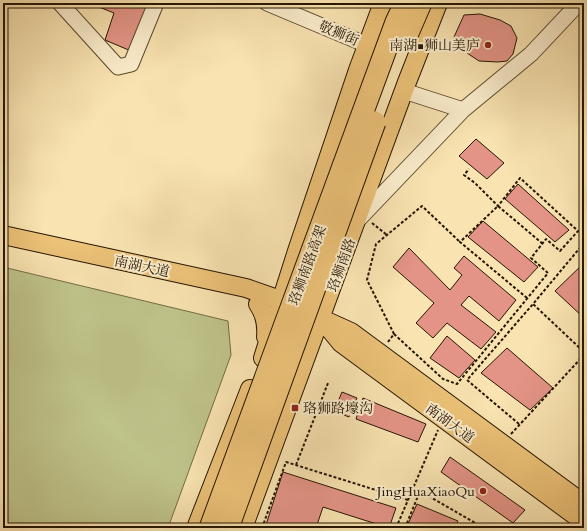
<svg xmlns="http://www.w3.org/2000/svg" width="587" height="531" font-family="Cardo,'Noto Serif SC',serif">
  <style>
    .green { fill: #bfc48b; stroke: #726c47 }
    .building { fill: #e39486; stroke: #241503 }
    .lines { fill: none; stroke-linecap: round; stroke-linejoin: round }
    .minor-casing { stroke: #59492e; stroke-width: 17 }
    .major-casing { stroke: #241503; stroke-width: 20 }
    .path { stroke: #241503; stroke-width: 2; stroke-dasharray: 3 2; stroke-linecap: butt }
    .minor { stroke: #fbedcc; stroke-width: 15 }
    .major { stroke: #ecc278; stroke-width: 18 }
    .highway-bridge-casing { stroke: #241503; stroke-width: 23; stroke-linecap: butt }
    .highway-bridge { stroke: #ecc278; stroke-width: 21 }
    .poi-dot { fill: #8f2418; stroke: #fbedcc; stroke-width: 1.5 }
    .labels { text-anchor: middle; stroke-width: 4; stroke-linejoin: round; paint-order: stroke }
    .street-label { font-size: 14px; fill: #241503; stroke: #fbedcc }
    .poi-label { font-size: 14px; fill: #241503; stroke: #fbedcc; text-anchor: end }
  </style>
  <rect width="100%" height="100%" fill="#f9e4b1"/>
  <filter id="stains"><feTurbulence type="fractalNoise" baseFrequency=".005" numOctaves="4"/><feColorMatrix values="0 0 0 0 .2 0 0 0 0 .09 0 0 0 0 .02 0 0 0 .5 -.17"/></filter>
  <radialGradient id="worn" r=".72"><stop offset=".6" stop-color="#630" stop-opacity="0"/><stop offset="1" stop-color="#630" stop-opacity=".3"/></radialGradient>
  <!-- green -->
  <path class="green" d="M 3,267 L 228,321 L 231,355 L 168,528 L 3,528 Z"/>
  <!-- building -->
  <path class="building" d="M 89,3 L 151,3 L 131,51 L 105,40 L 114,13 Z
    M 480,14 L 500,20 L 511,26 L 517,38 L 513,54 L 507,61 L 498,62 L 479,61 L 467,53 L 454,37 L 464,15 Z
    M 476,139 L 504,163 L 487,179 L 459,156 Z
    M 518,184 L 569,230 L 555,242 L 505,199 Z
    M 483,221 L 538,267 L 524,282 L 468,237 Z
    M 409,248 L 450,290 L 462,275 L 454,268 L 464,256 L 516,300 L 499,321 L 469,296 L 461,305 L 496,332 L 481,349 L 447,323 L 433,338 L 416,323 L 434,303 L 393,267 Z
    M 584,263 L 584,318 L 555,291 Z
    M 447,336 L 475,360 L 459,378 L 430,358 Z
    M 507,348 L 553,388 L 530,410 L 481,373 Z
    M 342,392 L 357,398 L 349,417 L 334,411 Z
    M 363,398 L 426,424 L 418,442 L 356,419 Z
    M 450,457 L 525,510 L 513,523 L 441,472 Z
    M 283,472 L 396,508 L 389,528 L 323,507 L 316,528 L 265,528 Z
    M 417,504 L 458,521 L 455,528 L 419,528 L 408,524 Z"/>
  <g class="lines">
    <!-- minor casing -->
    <g class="minor-casing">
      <path id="minor" d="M 60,3 L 118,67 L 131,64 L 156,3
        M 267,3 L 367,45
        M 404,91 L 463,110 L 531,54 L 579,3
        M 357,221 L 463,110"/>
    </g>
    <!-- major casing -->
    <g class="major-casing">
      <path id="major" d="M 3,235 L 246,288 L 280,300 L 351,332 L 584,504
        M 258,304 C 265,314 267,326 266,337
        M 323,321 L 341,343 L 584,522
        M 263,358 L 297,251 L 358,70 L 383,3
        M 196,528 L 250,389
        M 243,528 L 407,82 L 438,3"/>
    </g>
    <!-- path -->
    <path class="path" d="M 372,223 L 387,235
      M 584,243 L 533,304 L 584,352
      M 527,298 L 460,242 L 498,206 L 543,244
      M 394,334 L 443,379 L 457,384 L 548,273 L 531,258 L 546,239 L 560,251 L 578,231 L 520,178 L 498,206 L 475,183 L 464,175 L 469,169
      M 388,342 L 394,334 L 367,280 L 376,244 L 422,206 L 460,242
      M 519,424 L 467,380 L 533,304
      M 511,434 L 584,355
      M 296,465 L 328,383
      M 262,528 L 286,462 L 408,500
      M 396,528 L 438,430
      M 405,528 L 420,491 L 484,528"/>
    <!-- minor -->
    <use href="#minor" class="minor"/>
    <!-- major -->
    <use href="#major" class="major"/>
    <!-- highway-bridge casing -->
    <g class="highway-bridge-casing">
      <path id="highway-bridge" d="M 408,33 L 421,3
        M 210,528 L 396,22 L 405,3
        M 228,528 L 375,122"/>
    </g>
    <!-- highway-bridge -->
    <use href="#highway-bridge" class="highway-bridge"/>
  </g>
  <!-- markers -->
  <g class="poi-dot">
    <circle cx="488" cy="45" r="4"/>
    <rect x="291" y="404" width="8" height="8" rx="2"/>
    <circle cx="483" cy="491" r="4"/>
  </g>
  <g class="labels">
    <!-- street labels -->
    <g class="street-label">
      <text transform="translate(339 33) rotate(23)" y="5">敬狮街</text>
      <text transform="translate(307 265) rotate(-70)" y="5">珞狮南路高架</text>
      <text transform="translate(341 265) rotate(-70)" y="5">珞狮南路</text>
      <text transform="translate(142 266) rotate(12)" y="5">南湖大道</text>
      <text transform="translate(450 423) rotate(36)" y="5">南湖大道</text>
    </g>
    <!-- poi labels -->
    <g class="poi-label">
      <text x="480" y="50">南湖▪狮山美庐</text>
      <text x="303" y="413" text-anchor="start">珞狮路壕沟</text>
      <text x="475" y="496">JingHuaXiaoQu</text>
    </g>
  </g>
  <!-- margin -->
  <rect width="587" height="531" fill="none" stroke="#f9e4b1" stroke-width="16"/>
  <rect x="4" y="4" width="579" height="523" fill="none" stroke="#241503" stroke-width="2"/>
  <rect x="8" y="8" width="571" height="515" fill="none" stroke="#241503"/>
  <rect width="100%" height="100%" filter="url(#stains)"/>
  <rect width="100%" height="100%" fill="url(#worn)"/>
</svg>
